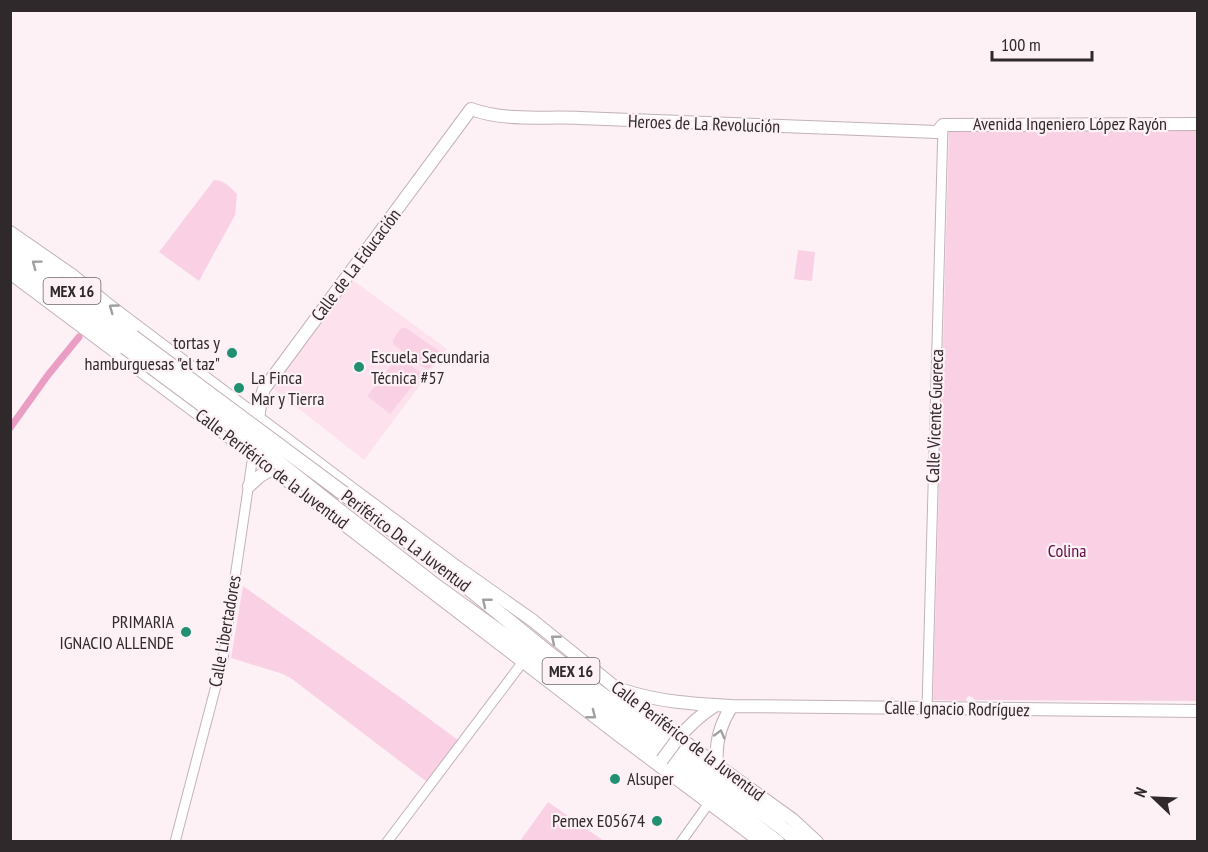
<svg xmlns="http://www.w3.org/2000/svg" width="1208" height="852" font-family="'PT Sans Narrow',sans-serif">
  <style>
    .built { fill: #fde2ee }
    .green { fill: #fad1e4 }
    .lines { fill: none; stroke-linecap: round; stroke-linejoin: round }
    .canal { stroke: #eb9ec3; stroke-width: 7 }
    .minor-casing { stroke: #c3b1b9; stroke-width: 11 }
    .major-casing { stroke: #c3b1b9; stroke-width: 14 }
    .highway-casing { stroke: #c3b1b9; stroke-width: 16 }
    .minor { stroke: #fff; stroke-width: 9 }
    .major { stroke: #fff; stroke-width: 12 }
    .highway { stroke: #fff; stroke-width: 14 }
    .major-bridge-casing { stroke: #c3b1b9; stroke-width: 14; stroke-linecap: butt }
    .highway-bridge-casing { stroke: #c3b1b9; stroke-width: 16; stroke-linecap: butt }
    .major-bridge { stroke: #fff; stroke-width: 12 }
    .highway-bridge { stroke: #fff; stroke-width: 14 }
    .oneway { stroke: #a29fa0 }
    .poi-dot { fill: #219071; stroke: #fdf1f6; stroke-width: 2 }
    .labels { text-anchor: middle; stroke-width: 4.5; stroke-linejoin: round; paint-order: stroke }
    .shield { fill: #fdf1f6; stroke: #6e6569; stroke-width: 1.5 }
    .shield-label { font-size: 16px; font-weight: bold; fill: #30292c }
    .street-label { font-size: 18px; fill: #30292c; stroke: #fdf1f6 }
    .poi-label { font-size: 18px; fill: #30292c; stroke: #fdf1f6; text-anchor: end }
    .park-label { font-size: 18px; fill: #650b43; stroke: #fdf1f6 }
  </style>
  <rect width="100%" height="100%" fill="#fdf1f6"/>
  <!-- built -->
  <path class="built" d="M 350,278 L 447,349 L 364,460 L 270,386 Z"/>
  <!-- green -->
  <path class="green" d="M 949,129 L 1061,130 L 1063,132 L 1068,132 L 1070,129 L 1197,130 L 1197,701 L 978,700 L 975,700 L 970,696 L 967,697 L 966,701 L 933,700 Z
    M 214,180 C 224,180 230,187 237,194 L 235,215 L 199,281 L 159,252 Z
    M 798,250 L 815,252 L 812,281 L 794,279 Z
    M 401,328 L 406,328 L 439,351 L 439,356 L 430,368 L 426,369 L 393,344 L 393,340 Z
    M 399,356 L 422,374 L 390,414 L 367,396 Z
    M 243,586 L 401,698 L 458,740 L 427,782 L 292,679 L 283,674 L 231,658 Z
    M 548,802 L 604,841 L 520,841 Z"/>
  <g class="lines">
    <!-- canal -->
    <path class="canal" d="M 10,428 L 48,375 L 79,337"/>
    <!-- minor casing -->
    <g class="minor-casing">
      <path id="minor" d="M 927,708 L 943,125
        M 175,842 L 223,659 L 253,455
        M 387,842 L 522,663
        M 681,842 L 709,803"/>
    </g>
    <!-- major casing -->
    <g class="major-casing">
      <path id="major" d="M 10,232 L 72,275 L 106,303 L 351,488 L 457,567 L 532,620 L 663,726 L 792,819 L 817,842
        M 10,273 L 268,466 L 621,737 L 761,842
        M 253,455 L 261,398 L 264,389 L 471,109 C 507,122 544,116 580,118 C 699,123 818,128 937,132 L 943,125 L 1198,124
        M 249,486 L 260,476 L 272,469
        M 623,690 C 658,702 695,704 732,706 L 1198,711
        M 676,741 C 688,726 700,715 716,705
        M 717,764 C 715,742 720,724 732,706"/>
    </g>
    <!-- highway casing -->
    <g class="highway-casing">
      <path id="highway" d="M 10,245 L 133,337
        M 10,261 L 125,347
        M 347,496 L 455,577 L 542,648 L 601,694 L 780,826 L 799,842
        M 333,506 L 437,587 L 533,656 L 777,842"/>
    </g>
    <!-- minor -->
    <use href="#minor" class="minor"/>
    <!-- major -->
    <use href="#major" class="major"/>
    <!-- highway -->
    <use href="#highway" class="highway"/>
    <!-- major-bridge casing -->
    <g class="major-bridge-casing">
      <path id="major-bridge" d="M 662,760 L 676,741"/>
    </g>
    <!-- highway-bridge casing -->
    <g class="highway-bridge-casing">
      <path id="highway-bridge" d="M 133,337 L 347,496
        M 125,347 L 254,443 L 333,506"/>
    </g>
    <!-- major-bridge -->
    <use href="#major-bridge" class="major-bridge"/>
    <!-- highway-bridge -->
    <use href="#highway-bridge" class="highway-bridge"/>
  </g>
  <!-- one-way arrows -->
  <defs><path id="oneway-chevron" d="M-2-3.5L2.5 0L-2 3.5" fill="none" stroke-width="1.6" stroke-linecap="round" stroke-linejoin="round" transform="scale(1.5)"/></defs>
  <g class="oneway">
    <use href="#oneway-chevron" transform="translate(36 264) rotate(-143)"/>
    <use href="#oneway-chevron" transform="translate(113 308) rotate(-144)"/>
    <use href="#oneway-chevron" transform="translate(486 602) rotate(-141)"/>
    <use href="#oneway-chevron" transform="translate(555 639) rotate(-141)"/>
    <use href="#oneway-chevron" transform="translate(592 715) rotate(38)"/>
    <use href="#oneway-chevron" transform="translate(720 734) rotate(-75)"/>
  </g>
  <!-- markers -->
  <g class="poi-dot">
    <circle cx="232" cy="353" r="6"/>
    <circle cx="359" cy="367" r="6"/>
    <circle cx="239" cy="388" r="6"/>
    <circle cx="186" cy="632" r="6"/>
    <circle cx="615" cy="779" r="6"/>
    <circle cx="657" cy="821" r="6"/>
  </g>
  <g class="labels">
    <!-- shield labels -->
    <g class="shield">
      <rect x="43.5" y="278" width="57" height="26" rx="4.5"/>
      <rect x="542.5" y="658" width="57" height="26" rx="4.5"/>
    </g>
    <g class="shield-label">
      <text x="72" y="297">MEX 16</text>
      <text x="571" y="677">MEX 16</text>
    </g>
    <!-- street labels -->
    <g class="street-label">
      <text transform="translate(704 124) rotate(2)" y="6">Heroes de La Revolución</text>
      <text x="1070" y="130">Avenida Ingeniero López Rayón</text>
      <text transform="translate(356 265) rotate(-53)" y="6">Calle de La Educación</text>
      <text transform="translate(935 416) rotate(-88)" y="6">Calle Vicente Guereca</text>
      <text transform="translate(272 469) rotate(37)" y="6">Calle Periférico de la Juventud</text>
      <text transform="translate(406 541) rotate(37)" y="6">Periférico De La Juventud</text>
      <text transform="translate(225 631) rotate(-80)" y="6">Calle Libertadores</text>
      <text transform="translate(957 709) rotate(1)" y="6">Calle Ignacio Rodríguez</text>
      <text transform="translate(688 741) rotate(37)" y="6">Calle Periférico de la Juventud</text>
    </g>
    <!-- poi labels -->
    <g class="poi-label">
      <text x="220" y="349">tortas y<tspan x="220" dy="21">hamburguesas "el taz"</tspan></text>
      <text x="371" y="363" text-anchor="start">Escuela Secundaria<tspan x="371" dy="21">Técnica #57</tspan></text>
      <text x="251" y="384" text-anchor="start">La Finca<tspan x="251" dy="21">Mar y Tierra</tspan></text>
      <text x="174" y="628">PRIMARIA<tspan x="174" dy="21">IGNACIO ALLENDE</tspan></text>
      <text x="627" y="785" text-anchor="start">Alsuper</text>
      <text x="645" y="827">Pemex E05674</text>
    </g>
    <!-- park labels -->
    <g class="park-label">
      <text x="1067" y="557">Colina</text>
    </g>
  </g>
  <!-- border -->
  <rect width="1208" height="852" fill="none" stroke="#30292c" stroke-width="24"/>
  <!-- north arrow -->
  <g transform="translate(1154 798) rotate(293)" stroke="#fdf1f6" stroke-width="4.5" paint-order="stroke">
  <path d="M0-4.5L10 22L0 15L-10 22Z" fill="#30292c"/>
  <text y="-9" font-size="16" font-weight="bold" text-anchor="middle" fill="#30292c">N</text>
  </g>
  <!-- scale -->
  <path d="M992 51v9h100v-9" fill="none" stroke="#30292c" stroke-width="3"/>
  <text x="1001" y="51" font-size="18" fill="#30292c" stroke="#fdf1f6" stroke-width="4.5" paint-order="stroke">100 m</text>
</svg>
